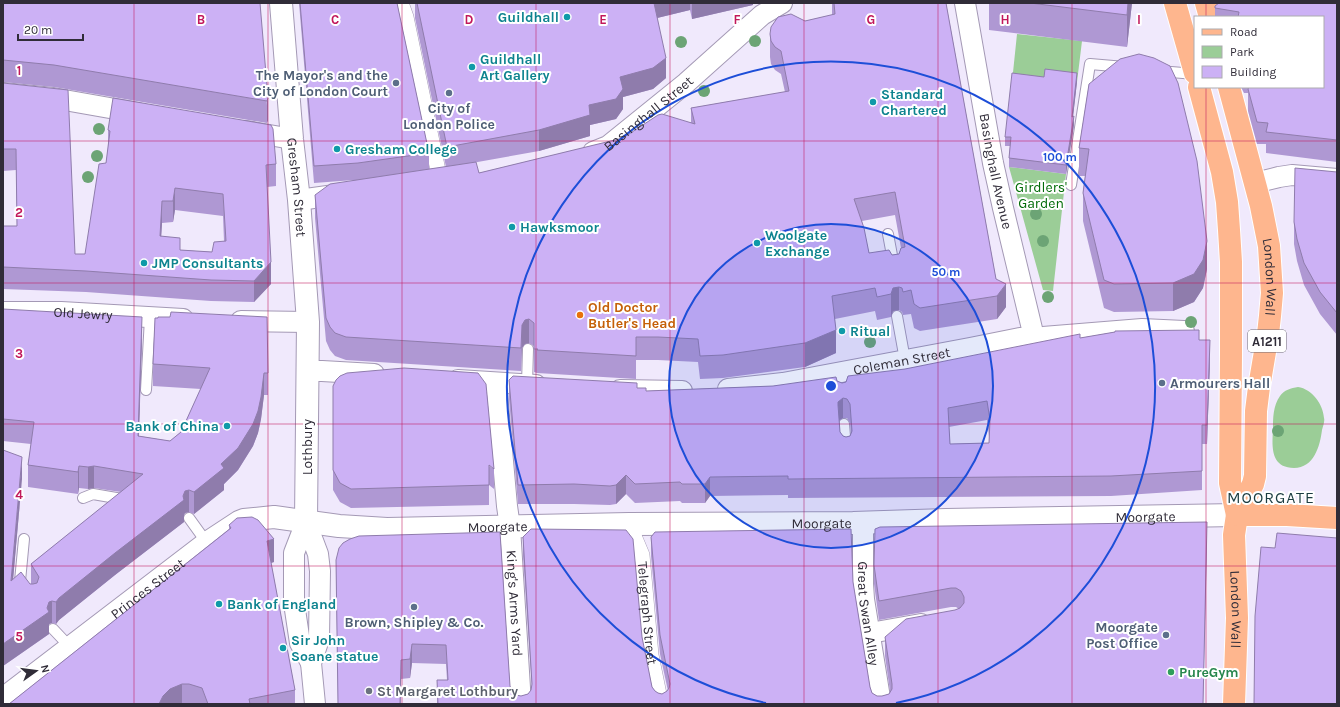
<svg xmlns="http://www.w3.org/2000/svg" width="1340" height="707" font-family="Karla,sans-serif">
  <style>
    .green { fill: #9bcd97 }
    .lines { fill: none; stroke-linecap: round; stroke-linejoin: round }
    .service-casing { stroke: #a499b5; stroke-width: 12 }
    .pedestrian-casing { stroke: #a499b5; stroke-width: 16 }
    .minor-casing { stroke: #a499b5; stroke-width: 22 }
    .tertiary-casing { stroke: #a499b5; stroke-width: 24 }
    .primary-casing { stroke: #fff; stroke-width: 24 }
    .service { stroke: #fff; stroke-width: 10 }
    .pedestrian { stroke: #fff; stroke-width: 15 }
    .minor { stroke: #fff; stroke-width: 20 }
    .tertiary { stroke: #fff; stroke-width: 22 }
    .primary { stroke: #feb68e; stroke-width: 22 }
    .tree { fill: #6ca475 }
    .wall { fill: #af98d3; fill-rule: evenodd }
    .shaded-wall { fill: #8f7cac }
    .building { fill: #ccb1f5; stroke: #8f7cac; fill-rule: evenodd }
    .grid { fill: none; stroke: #c2185b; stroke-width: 1; stroke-opacity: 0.55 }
    .ring { fill: none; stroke: #1d4ed8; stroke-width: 2 }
    .culture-dot { fill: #0f9aa8; stroke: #fff; stroke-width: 1.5 }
    .service-dot { fill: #5c6f8a; stroke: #fff; stroke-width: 1.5 }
    .food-dot { fill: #e8710a; stroke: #fff; stroke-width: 1.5 }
    .leisure-dot { fill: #2e9e5b; stroke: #fff; stroke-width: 1.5 }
    .worship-dot { fill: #6b7280; stroke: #fff; stroke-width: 1.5 }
    .labels { text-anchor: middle; stroke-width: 4; stroke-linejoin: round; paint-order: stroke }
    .shield { fill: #fff; stroke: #6e6b74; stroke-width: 1 }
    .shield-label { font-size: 13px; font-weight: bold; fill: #302c38 }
    .culture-label { font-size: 14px; font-weight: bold; fill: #0d838f; stroke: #fff; text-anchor: start }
    .service-label { font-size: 14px; font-weight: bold; fill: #4e5e75; stroke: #fff; text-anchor: end }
    .street-label { font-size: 14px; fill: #302c38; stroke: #fff }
    .park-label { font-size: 14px; fill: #006b07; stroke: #fff }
    .food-label { font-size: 14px; font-weight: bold; fill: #c56008; stroke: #fff; text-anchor: start }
    .leisure-label { font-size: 14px; font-weight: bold; fill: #27864d; stroke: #fff; text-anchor: start }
    .worship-label { font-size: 14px; font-weight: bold; fill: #5b616d; stroke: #fff; text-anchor: start }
    .quarter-label { font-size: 16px; letter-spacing: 1px; fill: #1c3d42; stroke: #fff }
    .grid-label { font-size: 13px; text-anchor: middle; font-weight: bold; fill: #c2185b; stroke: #fff; stroke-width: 4; stroke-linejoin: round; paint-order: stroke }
    .centre { fill: #1d4ed8; stroke: #fff; stroke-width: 2 }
    .ring-label { font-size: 12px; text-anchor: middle; font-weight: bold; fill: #1d4ed8; stroke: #fff; stroke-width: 4; stroke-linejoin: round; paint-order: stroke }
  </style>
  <rect width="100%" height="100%" fill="#f0e9fc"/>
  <!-- green -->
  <path class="green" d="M 1017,34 L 1082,41 L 1077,82 L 1045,78 L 1012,82 Z
    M 1009,167 L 1066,174 L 1053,291 L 1043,290 Z
    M 1298,387 C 1312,389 1323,404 1324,418 C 1325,421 1323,426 1322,430 C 1320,446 1314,468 1294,468 C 1270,468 1272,446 1273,429 C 1273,418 1273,406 1280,396 C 1284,390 1291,388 1298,387 Z"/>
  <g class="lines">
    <!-- service casing -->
    <g class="service-casing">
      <path id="service" d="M 1159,71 L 1195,74
        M 1071,185 L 1090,64 L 1125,67
        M 888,234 L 894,266
        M 897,316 L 905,360
        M 527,384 L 528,349
        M 146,390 L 150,318
        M 844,424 L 846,449
        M 83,498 L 93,494 L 122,499
        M 189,518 L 207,543
        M 23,586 L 20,581 L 24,539
        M 53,629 L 70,647"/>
    </g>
    <!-- pedestrian casing -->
    <g class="pedestrian-casing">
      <g id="pedestrian">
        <path d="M 401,3 L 406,17 L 440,180"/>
        <path id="s1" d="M 629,524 L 642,555 L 651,655 L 661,704"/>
      </g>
    </g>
    <!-- minor casing -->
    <g class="minor-casing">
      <g id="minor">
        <path id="s2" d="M 965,3 L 993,163 L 1003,208 L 1034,337"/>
        <path d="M 3,93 L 53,98 L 138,113"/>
        <path d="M 246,131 L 292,139"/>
        <path id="s3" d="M 593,152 L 608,146 L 686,83 L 762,15 L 782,3"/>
        <path d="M 1255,183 L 1279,177 L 1292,175 L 1337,179"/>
        <path d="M 299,200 L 342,194"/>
        <path id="s4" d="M 3,312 L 61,312 L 183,319"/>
        <path d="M 241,321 L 308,322"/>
        <path d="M 307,371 L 322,371 L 374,374"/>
        <path d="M 458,380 L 536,385"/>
        <path id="s5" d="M 497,383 L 497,394 L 507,506 L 510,527 L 521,704"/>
        <path id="s6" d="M 728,389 L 783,383 L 970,348 L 1020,338 L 1043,337 L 1142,329 L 1184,331"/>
        <path d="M 620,390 L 682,391"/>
        <path d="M 306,522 L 318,554 L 320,571 L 319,639 L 311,663 L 315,704"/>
        <path d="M 306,522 L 294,553 L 294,603 L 300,643 L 311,663"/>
        <path id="s7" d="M 863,523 L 863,584 L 864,599 L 881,704"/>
        <path d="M 870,633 L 921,624"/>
      </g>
    </g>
    <!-- tertiary casing -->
    <g class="tertiary-casing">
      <g id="tertiary">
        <path id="s8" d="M 281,3 L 292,139 L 299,200 L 308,322 L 306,522"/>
        <path id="s9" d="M 3,699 L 207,543 L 239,522 L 244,520 L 274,517 L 339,526 L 387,529 L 629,524 L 853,523 L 946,520 L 1237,515"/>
      </g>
    </g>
    <!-- primary casing -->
    <g class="primary-casing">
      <g id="primary">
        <path d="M 1175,3 L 1195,73"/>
        <path d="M 1206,3 L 1210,17"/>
        <path d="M 1199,87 L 1222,172 L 1227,202 L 1229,230 L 1231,262 L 1231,353 L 1230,483 L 1237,515"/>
        <path id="s10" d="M 1229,87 L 1261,206 L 1269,246 L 1272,293 L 1270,316 L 1268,334 L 1259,387 L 1256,411 L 1255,476 L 1253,484 L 1237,515 L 1234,535 L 1237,618 L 1234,704"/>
        <path d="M 1237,515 L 1287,515 L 1337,518"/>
      </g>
    </g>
    <!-- service -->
    <use href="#service" class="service"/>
    <!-- pedestrian -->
    <use href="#pedestrian" class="pedestrian"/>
    <!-- minor -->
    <use href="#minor" class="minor"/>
    <!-- tertiary -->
    <use href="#tertiary" class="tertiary"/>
    <!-- primary -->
    <use href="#primary" class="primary"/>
  </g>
  <!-- trees -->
  <g class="tree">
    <circle cx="755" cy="41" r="6"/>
    <circle cx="681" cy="42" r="6"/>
    <circle cx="704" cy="91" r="6"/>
    <circle cx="99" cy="129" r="6"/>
    <circle cx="97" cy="156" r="6"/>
    <circle cx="88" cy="177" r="6"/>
    <circle cx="1036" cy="214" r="6"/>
    <circle cx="1043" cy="241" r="6"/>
    <circle cx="1048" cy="297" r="6"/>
    <circle cx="1191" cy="322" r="6"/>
    <circle cx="870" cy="342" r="6"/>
    <circle cx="1278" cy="431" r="6"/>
  </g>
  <!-- wall -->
  <path class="wall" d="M 3,3 L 260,3 L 268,120 L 267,123 L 54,87 L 3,82 Z
    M 299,3 L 397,3 L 429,153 L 429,169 L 446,167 L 415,18 L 415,3 L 753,3 L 753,5 L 692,19 L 690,10 L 657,18 L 666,78 L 653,89 L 623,97 L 623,109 L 616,119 L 590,125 L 590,136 L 539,151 L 472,163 L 479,173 L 691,122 L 691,108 L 785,92 L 781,74 L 775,70 L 771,64 L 770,57 L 770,34 L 805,21 L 832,15 L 832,3 L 946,3 L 996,279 L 1006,307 L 997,319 L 920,331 L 914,328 L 911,314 L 903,315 L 902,312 L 899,310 L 893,311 L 891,317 L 877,320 L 875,311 L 835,319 L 836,353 L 805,367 L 723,378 L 700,379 L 698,362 L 658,360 L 636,360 L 636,379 L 537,373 L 534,372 L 534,346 L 529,343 L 525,344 L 522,348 L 521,371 L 346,360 L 335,356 L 330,350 L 326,341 L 315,218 L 315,195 L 354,180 L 314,183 ZM 895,215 L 901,248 L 899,254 L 892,255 L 869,253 L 862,221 Z
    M 989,3 L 1132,3 L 1127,47 L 989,30 Z
    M 1219,3 L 1337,3 L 1337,162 L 1266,153 L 1266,144 L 1257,144 L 1248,111 L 1248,93 L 1244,93 L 1241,87 L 1323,87 L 1323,17 L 1215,17 L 1215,8 Z
    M 1077,82 L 1073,116 L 1074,125 L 1066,174 L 1009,167 L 1009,158 L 1010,146 L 1005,146 L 1005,137 Z
    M 3,83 L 75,254 L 85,254 L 106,163 L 108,150 L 108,130 L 276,164 L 276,186 L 267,187 L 271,284 L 254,302 L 211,301 L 86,292 L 3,289 L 3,226 L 17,226 L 16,170 L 3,171 ZM 175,210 L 223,216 L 224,241 L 212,252 L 180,250 L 161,236 L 162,223 L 173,222 Z
    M 1089,84 L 1207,269 L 1203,288 L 1194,302 L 1173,311 L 1114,312 L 1104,308 L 1083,221 L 1083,193 L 1085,176 L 1079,176 L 1079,148 Z
    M 1337,172 L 1337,335 L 1320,314 L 1304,285 L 1297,261 L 1294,244 L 1294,222 Z
    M 3,309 L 142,339 L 139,436 L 170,441 L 181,432 L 201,389 L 153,386 L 153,364 L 155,318 L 268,373 L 268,395 L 264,395 L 261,419 L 258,433 L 253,446 L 238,470 L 224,484 L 224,490 L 194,514 L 189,512 L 185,513 L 184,515 L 184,522 L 115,575 L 59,620 L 56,624 L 52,623 L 49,624 L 49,634 L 3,666 L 22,479 L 13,579 L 31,584 L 31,564 L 121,492 L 94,488 L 88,489 L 79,488 L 78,494 L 28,487 L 28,465 L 31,444 L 3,441 Z
    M 1115,331 L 1199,340 L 1210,359 L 1207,444 L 1202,444 L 1202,490 L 1111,496 L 788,498 L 788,495 L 710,496 L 705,503 L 682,503 L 680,501 L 635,503 L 626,494 L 616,504 L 610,505 L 574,504 L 518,504 L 509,399 L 509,380 L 637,388 L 646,391 L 773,386 L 837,381 L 842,383 L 905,369 L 1080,338 L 1115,332 ZM 843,418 L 847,418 L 850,423 L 851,433 L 850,436 L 846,437 L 843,436 L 840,432 L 839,421 ZM 987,420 L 989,437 L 989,443 L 950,444 L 949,427 Z
    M 340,376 L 494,469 L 494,489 L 489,485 L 489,505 L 351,508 L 340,502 L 333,490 L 333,386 Z
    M 229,525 L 274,562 L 271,563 L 295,690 L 295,704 L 9,704 L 229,529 Z
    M 523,537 L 642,637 L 652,687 L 655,691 L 658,693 L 662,694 L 668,691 L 660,654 L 651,556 L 651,537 L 853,582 L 870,687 L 872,693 L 877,696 L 882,696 L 889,694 L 890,691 L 885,656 L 885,637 L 959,609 L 956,607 L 951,607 L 879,620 L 874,584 L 874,565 L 1207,541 L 1203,704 L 437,704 L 437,680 L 447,680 L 446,664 L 412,663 L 410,678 L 401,679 L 401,704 L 338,704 L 336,560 L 510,686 L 512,692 L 516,695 L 521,696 L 528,694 L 532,689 L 523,556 Z"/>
  <!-- shaded-wall -->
  <path class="shaded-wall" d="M 653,3 L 690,3 L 690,10 L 653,19 Z
    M 692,3 L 753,3 L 753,5 L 692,19 Z
    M 1128,3 L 1132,3 L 1127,47 L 1127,15 Z
    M 666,58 L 666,78 L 653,89 L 623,97 L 623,109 L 616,119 L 590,125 L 590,136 L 539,151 L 539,130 L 589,105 L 620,77 Z
    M 1077,73 L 1077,82 L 1072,126 L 1072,117 Z
    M 268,98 L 268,120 L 267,123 L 267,101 Z
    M 1074,116 L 1074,125 L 1066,174 L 1066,165 Z
    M 175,188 L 175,210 L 173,222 L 173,201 Z
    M 162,201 L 162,223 L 160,258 L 160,236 Z
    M 1207,241 L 1207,269 L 1203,288 L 1194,302 L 1173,311 L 1173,283 Z
    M 271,262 L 271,284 L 254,302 L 254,281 Z
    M 1006,284 L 1006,307 L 997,319 L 997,296 Z
    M 899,287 L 899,310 L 893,311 L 891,317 L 891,294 L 893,288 Z
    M 142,317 L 142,339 L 138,458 L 138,436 Z
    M 529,319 L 529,343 L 525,344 L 522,348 L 521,371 L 522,325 L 525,320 Z
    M 836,330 L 836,353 L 805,367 L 805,343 Z
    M 1210,340 L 1210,359 L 1207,444 L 1207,425 Z
    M 264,373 L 264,395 L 261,419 L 258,433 L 253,446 L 238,470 L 224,484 L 224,490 L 194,514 L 194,492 L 221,464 Z
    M 843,398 L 843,418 L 838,421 L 838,402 Z
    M 22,457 L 22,479 L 11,603 L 11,581 Z
    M 79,466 L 79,488 L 78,494 L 78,472 Z
    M 94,466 L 94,488 L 88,489 L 88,467 Z
    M 626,475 L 626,494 L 616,504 L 616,485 Z
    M 710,477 L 710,496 L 705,503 L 705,484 Z
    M 189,490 L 189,512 L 185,513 L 184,515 L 184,522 L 115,575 L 59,620 L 56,624 L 56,602 L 59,598 L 183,496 L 185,491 Z
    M 274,539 L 274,562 L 267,564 L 267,541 Z
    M 52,601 L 52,623 L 49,624 L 49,634 L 3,666 L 3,644 L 47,608 L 49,602 Z
    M 412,644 L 412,663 L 410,678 L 410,659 Z
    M 182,684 L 182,704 L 159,704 L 163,696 L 170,689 Z"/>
  <!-- building -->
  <path class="building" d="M 3,3 L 260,3 L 268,98 L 267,101 L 54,65 L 3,60 Z
    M 300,3 L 397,3 L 429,153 L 358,163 L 314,166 Z
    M 417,3 L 654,3 L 666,58 L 653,68 L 620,77 L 623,89 L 616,99 L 589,105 L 590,115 L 539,130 L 447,147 Z
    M 834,3 L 946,3 L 996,279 L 1006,284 L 997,296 L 920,308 L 914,304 L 911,290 L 903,292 L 902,288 L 899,287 L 893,288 L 891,294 L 877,297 L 875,288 L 832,296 L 836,330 L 805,343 L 723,355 L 700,356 L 698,339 L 658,337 L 636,337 L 636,356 L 537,350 L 538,349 L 534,349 L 534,323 L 529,319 L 525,320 L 522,325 L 521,348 L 346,337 L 335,333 L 330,327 L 326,318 L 315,195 L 330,184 L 476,162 L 479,173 L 623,138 L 658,115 L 662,114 L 695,124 L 691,108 L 789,91 L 781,51 L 775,47 L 771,41 L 770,34 L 771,27 L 778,17 L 791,14 L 805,21 L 835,14 ZM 895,192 L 905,247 L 901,248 L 899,254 L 892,255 L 889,250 L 869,253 L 864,228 L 854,199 Z
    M 1030,3 L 1128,3 L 1127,15 Z
    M 1219,3 L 1337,3 L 1337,140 L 1266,132 L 1268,123 L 1257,122 L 1248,89 L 1249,87 L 1323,87 L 1323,17 L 1238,17 L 1239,12 L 1215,8 L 1215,6 Z
    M 1139,54 L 1154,58 L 1170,66 L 1178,83 L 1197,161 L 1207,241 L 1203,260 L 1194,274 L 1173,283 L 1114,284 L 1104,280 L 1083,193 L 1089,149 L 1079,148 L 1089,84 L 1120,59 Z
    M 1045,69 L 1077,73 L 1072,117 L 1074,116 L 1066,165 L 1009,158 L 1011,137 L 1005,137 L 1012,73 L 1044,77 Z
    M 3,83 L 68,90 L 75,254 L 85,254 L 99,164 L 106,163 L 110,131 L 108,130 L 113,98 L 271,125 L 273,129 L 276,164 L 266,165 L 271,262 L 254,281 L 211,280 L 86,271 L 3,267 L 3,226 L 17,226 L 16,149 L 3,149 ZM 175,188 L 223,194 L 226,241 L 214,242 L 212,252 L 180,250 L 180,238 L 160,236 L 162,201 L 173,201 Z
    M 1295,168 L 1337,172 L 1337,313 L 1320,292 L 1304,263 L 1297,239 L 1294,222 Z
    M 3,309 L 142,317 L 138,436 L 170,441 L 181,432 L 210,368 L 153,364 L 155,318 L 158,318 L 158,317 L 170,317 L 171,312 L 267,317 L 268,373 L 264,373 L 261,397 L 258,411 L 253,424 L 238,448 L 221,464 L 224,468 L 194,492 L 189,490 L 185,491 L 183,496 L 184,500 L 115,553 L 59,598 L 56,602 L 52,601 L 49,602 L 47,608 L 49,612 L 3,644 L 3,450 L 22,457 L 11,581 L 21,572 L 30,584 L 33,584 L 37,583 L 39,577 L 31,564 L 143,474 L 94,466 L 88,467 L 79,466 L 78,472 L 28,465 L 34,422 L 3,419 Z
    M 1199,330 L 1199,340 L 1210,340 L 1207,425 L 1202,425 L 1202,471 L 1111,476 L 788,479 L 788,476 L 710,477 L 705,484 L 682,484 L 680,482 L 635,484 L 626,475 L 616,485 L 610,486 L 574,484 L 518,485 L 509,380 L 513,376 L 637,383 L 637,388 L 646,388 L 646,391 L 773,386 L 836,377 L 837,381 L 842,383 L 846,382 L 848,376 L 905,369 L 1080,334 L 1080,338 L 1115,332 L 1115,331 ZM 843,398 L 847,399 L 850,404 L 852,431 L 850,436 L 846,437 L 843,436 L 840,432 L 838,405 L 838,402 ZM 987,401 L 990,420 L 989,443 L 950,444 L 948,408 Z
    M 404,368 L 478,373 L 486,384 L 494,469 L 489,465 L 489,485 L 351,489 L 340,483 L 333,470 L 333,386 L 336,380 L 340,376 L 347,373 Z
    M 252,517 L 258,520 L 274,539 L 267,541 L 295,690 L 249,699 L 250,704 L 208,704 L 202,688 L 189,684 L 182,684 L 170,689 L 163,696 L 159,704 L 9,704 L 231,528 L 229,525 L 237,518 Z
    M 1207,522 L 1203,704 L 438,704 L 437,680 L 448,680 L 446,645 L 412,644 L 410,659 L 401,660 L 400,704 L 338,704 L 336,560 L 339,548 L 343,543 L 350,539 L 359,536 L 500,532 L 510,686 L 512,692 L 516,695 L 521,696 L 528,694 L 531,690 L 532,684 L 523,537 L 531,529 L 626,530 L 633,539 L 642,637 L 652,687 L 655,691 L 658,693 L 662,694 L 667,691 L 669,688 L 670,684 L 660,635 L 651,537 L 655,532 L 851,529 L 853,582 L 870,687 L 872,693 L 877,696 L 882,696 L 889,694 L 892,689 L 892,684 L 885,637 L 906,619 L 955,610 L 960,608 L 964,603 L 964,597 L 961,591 L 956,588 L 951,588 L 879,601 L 874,565 L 875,529 L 880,527 Z
    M 1277,533 L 1337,538 L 1337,704 L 1254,704 L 1255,616 L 1261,547 L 1275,548 Z"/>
  <!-- grid -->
  <path class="grid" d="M 134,3 L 134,704M 268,3 L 268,704M 402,3 L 402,704M 536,3 L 536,704M 670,3 L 670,704M 804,3 L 804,704M 938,3 L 938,704M 1072,3 L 1072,704M 1206,3 L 1206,17M 1206,87 L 1206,704M 3,141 L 1337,141M 3,283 L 1337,283M 3,424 L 1337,424M 3,566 L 1337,566"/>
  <!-- distance rings -->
  <circle cx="831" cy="386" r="162" fill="#1d4ed8" fill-opacity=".12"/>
  <g class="ring">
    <circle cx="831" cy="386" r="162"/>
    <path d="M766 703A324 324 0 1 1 896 703"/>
  </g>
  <!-- markers -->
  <g class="culture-dot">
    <circle cx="567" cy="17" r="4"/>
    <circle cx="472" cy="67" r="4"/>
    <circle cx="873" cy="102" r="4"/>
    <circle cx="337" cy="149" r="4"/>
    <circle cx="512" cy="227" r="4"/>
    <circle cx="757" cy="243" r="4"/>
    <circle cx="144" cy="263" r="4"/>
    <circle cx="842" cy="331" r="4"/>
    <circle cx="227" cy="426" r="4"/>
    <circle cx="219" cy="604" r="4"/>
    <circle cx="283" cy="648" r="4"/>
  </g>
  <g class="service-dot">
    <circle cx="396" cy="83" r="4"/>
    <circle cx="449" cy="93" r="4"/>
    <circle cx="1162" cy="383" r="4"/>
    <circle cx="414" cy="607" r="4"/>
    <circle cx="1166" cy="635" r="4"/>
  </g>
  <circle class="food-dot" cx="580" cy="315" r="4"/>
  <circle class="leisure-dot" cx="1171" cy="672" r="4"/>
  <circle class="worship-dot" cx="369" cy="691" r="4"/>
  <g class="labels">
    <!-- shield labels -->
    <rect class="shield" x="1248" y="330" width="38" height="22" rx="3"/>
    <g class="shield-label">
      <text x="1267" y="346">A1211</text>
    </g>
    <!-- culture labels -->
    <g class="culture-label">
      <text x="559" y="22" text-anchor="end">Guildhall</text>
      <text x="480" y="64">Guildhall<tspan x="480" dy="16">Art Gallery</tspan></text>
      <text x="881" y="99">Standard<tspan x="881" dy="16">Chartered</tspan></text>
      <text x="345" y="154">Gresham College</text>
      <text x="520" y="232">Hawksmoor</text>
      <text x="765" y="240">Woolgate<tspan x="765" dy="16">Exchange</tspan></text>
      <text x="152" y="268">JMP Consultants</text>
      <text x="850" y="336">Ritual</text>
      <text x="219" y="431" text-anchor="end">Bank of China</text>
      <text x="227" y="609">Bank of England</text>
      <text x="291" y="645">Sir John<tspan x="291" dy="16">Soane statue</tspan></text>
    </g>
    <!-- service labels -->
    <g class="service-label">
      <text x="388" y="80">The Mayor's and the<tspan x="388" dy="16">City of London Court</tspan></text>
      <text x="449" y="113" text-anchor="middle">City of<tspan x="449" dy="16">London Police</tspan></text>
      <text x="1170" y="388" text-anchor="start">Armourers Hall</text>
      <text x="414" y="627" text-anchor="middle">Brown, Shipley &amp; Co.</text>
      <text x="1158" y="632">Moorgate<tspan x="1158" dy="16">Post Office</tspan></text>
    </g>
    <!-- street labels -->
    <g class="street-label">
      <text dy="5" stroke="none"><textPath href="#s3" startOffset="68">Basinghall Street</textPath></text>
      <text dy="5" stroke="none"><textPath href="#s2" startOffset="171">Basinghall Avenue</textPath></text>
      <text dy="5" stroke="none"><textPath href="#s8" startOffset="185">Gresham Street</textPath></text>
      <text dy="5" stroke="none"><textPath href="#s10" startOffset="195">London Wall</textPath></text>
      <text dy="5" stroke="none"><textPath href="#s4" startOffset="80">Old Jewry</textPath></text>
      <text dy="5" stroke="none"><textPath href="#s6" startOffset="176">Coleman Street</textPath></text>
      <text transform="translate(307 447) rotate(-90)" y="5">Lothbury</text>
      <text dy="5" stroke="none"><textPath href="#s9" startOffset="1203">Moorgate</textPath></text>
      <text dy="5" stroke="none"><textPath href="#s9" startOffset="879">Moorgate</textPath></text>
      <text dy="5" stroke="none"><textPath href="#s9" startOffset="555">Moorgate</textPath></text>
      <text dy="5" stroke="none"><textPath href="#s9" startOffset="182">Princes Street</textPath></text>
      <text dy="5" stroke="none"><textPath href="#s5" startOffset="221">King's Arms Yard</textPath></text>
      <text dy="5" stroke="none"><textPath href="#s10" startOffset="533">London Wall</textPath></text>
      <text dy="5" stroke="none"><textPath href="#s1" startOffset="92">Telegraph Street</textPath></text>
      <text dy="5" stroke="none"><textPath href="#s7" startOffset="91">Great Swan Alley</textPath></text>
    </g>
    <!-- park labels -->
    <g class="park-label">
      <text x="1041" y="192">Girdlers'<tspan x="1041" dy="16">Garden</tspan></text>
    </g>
    <!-- food labels -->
    <g class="food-label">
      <text x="588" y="312">Old Doctor<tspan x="588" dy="16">Butler's Head</tspan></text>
    </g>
    <!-- leisure labels -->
    <g class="leisure-label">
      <text x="1179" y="677">PureGym</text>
    </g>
    <!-- worship labels -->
    <g class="worship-label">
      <text x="377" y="696">St Margaret Lothbury</text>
    </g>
    <!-- quarter labels -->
    <g class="quarter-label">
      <text x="1271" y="503">MOORGATE</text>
    </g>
  </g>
  <g class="grid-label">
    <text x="201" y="24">B</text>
    <text x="335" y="24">C</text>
    <text x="469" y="24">D</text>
    <text x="603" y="24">E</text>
    <text x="737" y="24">F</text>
    <text x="871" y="24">G</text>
    <text x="1005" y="24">H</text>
    <text x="1139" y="24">I</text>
    <text x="19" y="75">1</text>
    <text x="19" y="217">2</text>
    <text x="19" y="358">3</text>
    <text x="19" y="499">4</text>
    <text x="19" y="641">5</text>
  </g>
  <circle cx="831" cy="386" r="6" class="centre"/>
  <g class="ring-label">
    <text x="1060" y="161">100 m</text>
    <text x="946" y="276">50 m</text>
  </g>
  <!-- border -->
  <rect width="1340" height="707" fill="none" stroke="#302c38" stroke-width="8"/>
  <!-- legend -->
  <rect x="1194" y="16" width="130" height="72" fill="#ffffff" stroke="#acabaf"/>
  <rect x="1202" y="29" width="20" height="6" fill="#feb68e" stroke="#acabaf"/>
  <text x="1230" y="36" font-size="12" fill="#302c38">Road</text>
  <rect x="1202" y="46" width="20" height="12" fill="#9bcd97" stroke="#acabaf"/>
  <text x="1230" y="56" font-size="12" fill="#302c38">Park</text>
  <rect x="1202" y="66" width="20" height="12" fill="#ccb1f5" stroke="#acabaf"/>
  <text x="1230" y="76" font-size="12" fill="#302c38">Building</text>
  <!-- north arrow -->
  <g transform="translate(36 671) rotate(76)" stroke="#ffffff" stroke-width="3" paint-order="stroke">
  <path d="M0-3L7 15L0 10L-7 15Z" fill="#302c38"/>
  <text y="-6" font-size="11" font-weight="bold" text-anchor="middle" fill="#302c38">N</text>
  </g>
  <!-- scale -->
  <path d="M18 34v6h65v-6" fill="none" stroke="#302c38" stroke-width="2"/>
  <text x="24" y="34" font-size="12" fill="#302c38" stroke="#ffffff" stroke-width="3" paint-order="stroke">20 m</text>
</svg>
